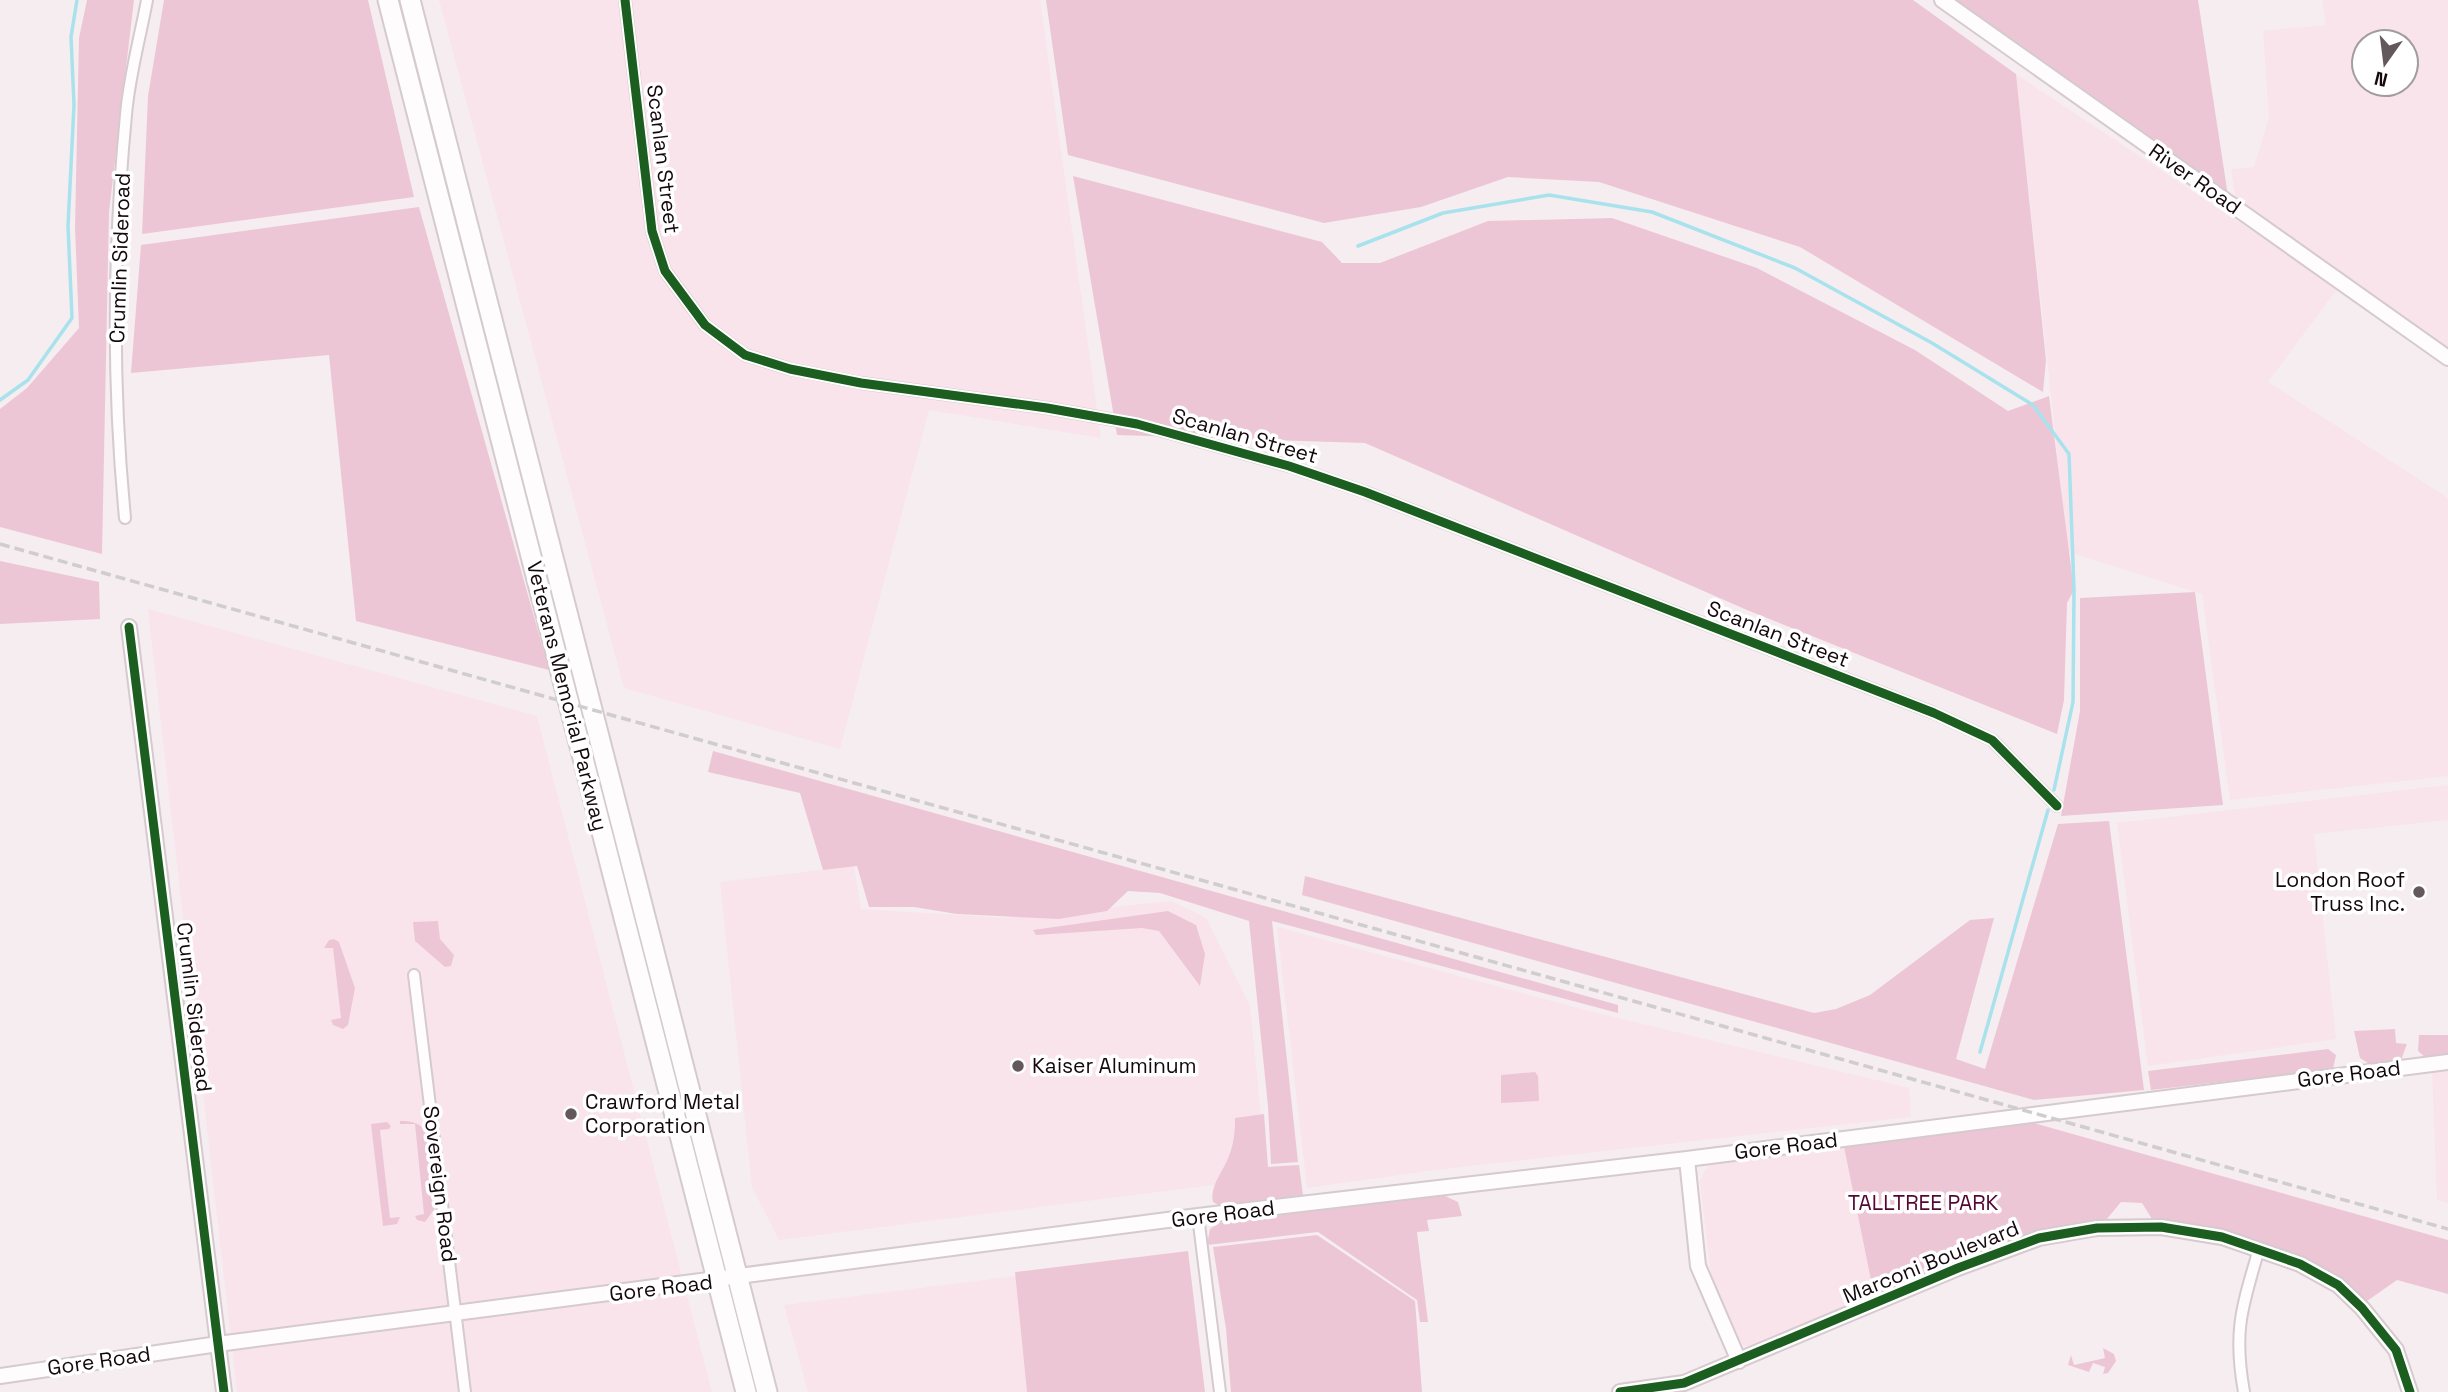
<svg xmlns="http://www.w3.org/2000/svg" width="2448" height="1392" font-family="'Space Grotesk',sans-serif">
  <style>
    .built { fill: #f9e4ec; fill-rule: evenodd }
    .green { fill: #edc6d6 }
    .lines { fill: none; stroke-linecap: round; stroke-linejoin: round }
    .stream { stroke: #a8e2ec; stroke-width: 3.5 }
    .street-casing { stroke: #d5cace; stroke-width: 14 }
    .secondary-casing { stroke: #d5cace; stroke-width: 18 }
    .highway-casing { stroke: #d5cace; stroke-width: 23 }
    .street { stroke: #fefcfd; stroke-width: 10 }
    .secondary { stroke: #fefcfd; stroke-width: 14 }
    .highway { stroke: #fefcfd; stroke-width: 19 }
    .rail { stroke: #cfcdcd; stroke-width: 3.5; stroke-dasharray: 10 5; stroke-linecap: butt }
    .cycleway-casing { stroke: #fff; stroke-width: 13 }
    .cycleway { stroke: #1b5e20; stroke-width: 9 }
    .poi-dot { fill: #63585c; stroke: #fff; stroke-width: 2.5 }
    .labels { text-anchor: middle; stroke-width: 7; stroke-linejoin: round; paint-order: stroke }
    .street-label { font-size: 21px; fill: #14080d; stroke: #fff }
    .poi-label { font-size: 21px; fill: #14080d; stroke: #fff; text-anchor: start }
    .park-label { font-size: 21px; fill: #540632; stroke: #fff }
  </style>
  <rect width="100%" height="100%" fill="#f6edf0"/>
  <!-- built -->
  <path class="built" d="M 439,0 L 1040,0 L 1101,438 L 929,410 L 840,749 L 624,688 Z
    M 2322,0 L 2448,0 L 2448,351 L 2236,200 L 2231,169 L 2254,167 L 2269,118 L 2263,31 L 2326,25 ZM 2364,42 L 2406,42 L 2406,84 L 2364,84 Z
    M 2016,74 L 2338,288 L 2268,382 L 2448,498 L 2448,776 L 2230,800 L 2202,594 L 2068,552 Z
    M 148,609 L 537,716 L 712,1392 L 237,1392 Z
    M 2448,785 L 2448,820 L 2314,834 L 2336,1039 L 2148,1066 L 2117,823 Z
    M 854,866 L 861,909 L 1006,918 L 1171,901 L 1206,918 L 1250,1006 L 1267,1178 L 779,1240 L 752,1187 L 720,882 Z
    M 1277,927 L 1585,1010 L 1909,1088 L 1911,1117 L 1435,1170 L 1307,1188 Z
    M 2448,1070 L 2448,1203 L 2437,1200 L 2432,1071 Z
    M 1844,1147 L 1874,1295 L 1758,1347 L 1744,1346 L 1735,1335 L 1711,1274 L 1700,1181 L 1705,1170 L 1710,1164 Z
    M 1025,1275 L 1040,1392 L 808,1392 L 784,1305 Z"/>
  <!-- green -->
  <path class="green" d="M 87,0 L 134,0 L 109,212 L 102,554 L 0,527 L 0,409 L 27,388 L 79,328 L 75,228 L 79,38 Z
    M 164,0 L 368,0 L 414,197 L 142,234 L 148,96 Z
    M 1046,0 L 1913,0 L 2016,74 L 2046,360 L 2043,392 L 1800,247 L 1599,182 L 1508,177 L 1421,207 L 1324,223 L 1068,155 Z
    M 1956,0 L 2198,0 L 2228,196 L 1977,15 Z
    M 1073,176 L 1322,242 L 1342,263 L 1380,263 L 1488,221 L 1612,218 L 1757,268 L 1915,350 L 2008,411 L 2049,396 L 2074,590 L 2067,603 L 2064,700 L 2057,734 L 1747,610 L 1365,443 L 1117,435 Z
    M 419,207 L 549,670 L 356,621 L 329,355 L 131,373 L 141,245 Z
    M 0,561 L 99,582 L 100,619 L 0,624 Z
    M 2195,592 L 2223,805 L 2061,816 L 2080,711 L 2080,598 Z
    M 713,751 L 1618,1005 L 1618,1013 L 1272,921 L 1298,1162 L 1271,1164 L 1268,1106 L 1249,921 L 1160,893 L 1128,891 L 1107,911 L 1059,919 L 957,914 L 914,907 L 869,907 L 857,866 L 823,870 L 800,793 L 708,772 Z
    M 2109,821 L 2144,1090 L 2034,1100 L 1302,895 L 1305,876 L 1814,1013 L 1836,1009 L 1870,995 L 1970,920 L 1994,918 L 1956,1059 L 1985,1069 L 2058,824 Z
    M 1168,911 L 1196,925 L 1205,954 L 1200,986 L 1159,931 L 1142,928 L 1036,935 L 1033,930 Z
    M 438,921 L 440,939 L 454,955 L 451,966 L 445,967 L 415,941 L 413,922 Z
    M 334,939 L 339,942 L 355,988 L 348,1025 L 343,1029 L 333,1025 L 331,1020 L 341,1018 L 333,948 L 324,948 L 329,940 Z
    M 2395,1029 L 2396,1043 L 2407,1044 L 2401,1060 L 2371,1065 L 2360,1058 L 2354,1031 Z
    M 2419,1035 L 2448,1035 L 2448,1055 L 2426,1058 L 2418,1051 Z
    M 2328,1049 L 2336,1055 L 2333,1069 L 2151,1090 L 2148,1071 Z
    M 1535,1072 L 1538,1076 L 1539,1101 L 1501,1103 L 1501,1075 Z
    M 1264,1114 L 1268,1167 L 1299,1165 L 1303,1195 L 1218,1205 L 1213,1202 C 1209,1187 1224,1170 1229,1156 C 1234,1143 1235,1132 1235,1118 Z
    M 400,1121 C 413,1121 421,1123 427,1134 L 436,1207 L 425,1222 L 417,1220 L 415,1216 L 424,1214 L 415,1124 L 400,1124 Z
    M 2027,1121 L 2448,1240 L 2448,1294 L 2397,1280 L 2367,1301 C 2305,1249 2231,1226 2152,1219 L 2142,1203 L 2121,1202 L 2106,1220 L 2027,1233 L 1874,1295 L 1844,1147 Z
    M 387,1122 L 391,1126 L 389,1129 L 380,1130 L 390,1218 L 400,1217 L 397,1224 L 383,1226 L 371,1124 Z
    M 1443,1195 L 1458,1202 L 1462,1216 L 1427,1220 L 1429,1231 L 1417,1232 L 1428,1322 L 1420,1322 L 1417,1300 L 1318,1232 L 1207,1245 L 1210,1229 L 1218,1223 Z
    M 1317,1235 L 1415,1301 L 1422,1392 L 1231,1392 L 1226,1329 L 1213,1247 Z
    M 1188,1251 L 1205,1392 L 1027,1392 L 1015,1272 Z
    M 2103,1348 L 2114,1354 L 2116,1361 L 2108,1373 L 2103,1374 L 2105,1367 L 2093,1363 L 2089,1372 L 2068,1365 L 2071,1355 L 2074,1365 L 2105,1358 Z"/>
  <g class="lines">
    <!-- stream -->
    <path class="stream" d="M 1358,246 L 1443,213 L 1549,195 L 1652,212 L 1795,268 L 1932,343 L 2033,405 L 2069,454 L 2074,590 L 2073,702 L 2054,790
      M 0,400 L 28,380 L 72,318 L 68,226 L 74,105 L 71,37 L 77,0
      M 1980,1052 L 2048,810"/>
    <!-- street casing -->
    <g class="street-casing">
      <path id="street" d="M 625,0 L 652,231 L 665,271 L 705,325 L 745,355 L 790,369 L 861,383 L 1047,408 L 1137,424 L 1289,466 L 1365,492 L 1934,713 L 1992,740 L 2057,806
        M 125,518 C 112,384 113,249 126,115 C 129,77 140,38 147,0
        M 414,975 L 465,1392
        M 1198,1216 L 1220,1392
        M 2244,1392 C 2233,1331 2242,1307 2259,1249"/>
    </g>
    <!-- secondary casing -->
    <g class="secondary-casing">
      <path id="secondary" d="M 1942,0 L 2448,358
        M 129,627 L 224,1392
        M 1687,1159 L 1698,1266 L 1739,1361
        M 0,1376 L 218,1344 L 1198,1216 L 1687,1159 L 2448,1062
        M 1620,1392 L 1684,1383 L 1958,1268 L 2039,1238 L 2097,1228 L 2161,1227 L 2222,1237 L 2300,1264 L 2338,1285 L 2362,1308 L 2396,1350 L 2410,1392"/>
    </g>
    <!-- highway casing -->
    <g class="highway-casing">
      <path id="highway" d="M 388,0 L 746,1392
        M 410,0 L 767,1392"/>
    </g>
    <!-- street -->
    <use href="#street" class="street"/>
    <!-- secondary -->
    <use href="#secondary" class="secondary"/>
    <!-- highway -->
    <use href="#highway" class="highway"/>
    <!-- rail -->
    <path class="rail" d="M 0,544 L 2448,1229"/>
    <!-- cycleway casing -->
    <g class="cycleway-casing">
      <path id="cycleway" d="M 625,0 L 652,231 L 665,271 L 705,325 L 745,355 L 790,369 L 861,383 L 1047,408 L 1137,424 L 1289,466 L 1365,492 L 1934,713 L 1992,740 L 2057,806
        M 129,627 L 224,1392
        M 1620,1392 L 1684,1383 L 1958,1268 L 2039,1238 L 2097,1228 L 2161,1227 L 2222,1237 L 2300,1264 L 2338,1285 L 2362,1308 L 2396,1350 L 2410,1392"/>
    </g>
    <!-- cycleway -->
    <use href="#cycleway" class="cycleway"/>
  </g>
  <!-- markers -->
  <g class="poi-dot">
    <circle cx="2419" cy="892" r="7"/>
    <circle cx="1018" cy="1066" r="7"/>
    <circle cx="571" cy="1114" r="7"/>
  </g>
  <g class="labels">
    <!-- street labels -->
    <g class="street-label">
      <text transform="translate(663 159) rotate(83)" y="7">Scanlan Street</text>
      <text transform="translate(2195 179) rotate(35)" y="7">River Road</text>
      <text transform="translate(120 258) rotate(-88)" y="7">Crumlin Sideroad</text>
      <text transform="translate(1245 436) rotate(16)" y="7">Scanlan Street</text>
      <text transform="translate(1778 634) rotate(21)" y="7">Scanlan Street</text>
      <text transform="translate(567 696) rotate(76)" y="7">Veterans Memorial Parkway</text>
      <text transform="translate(194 1007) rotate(83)" y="7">Crumlin Sideroad</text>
      <text transform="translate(2349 1074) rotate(-7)" y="7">Gore Road</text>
      <text transform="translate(1786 1146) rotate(-7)" y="7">Gore Road</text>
      <text transform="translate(440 1184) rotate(83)" y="7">Sovereign Road</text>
      <text transform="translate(1223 1214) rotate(-7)" y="7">Gore Road</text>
      <text transform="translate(1931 1262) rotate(-22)" y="7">Marconi Boulevard</text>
      <text transform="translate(661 1288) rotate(-7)" y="7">Gore Road</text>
      <text transform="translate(99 1361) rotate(-8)" y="7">Gore Road</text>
    </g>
    <!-- poi labels -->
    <g class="poi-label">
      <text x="2405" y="887" text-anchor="end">London Roof<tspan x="2405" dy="24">Truss Inc.</tspan></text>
      <text x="1032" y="1073">Kaiser Aluminum</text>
      <text x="585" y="1109">Crawford Metal<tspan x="585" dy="24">Corporation</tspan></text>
    </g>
    <!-- park labels -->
    <g class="park-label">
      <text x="1923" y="1210">TALLTREE PARK</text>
    </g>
  </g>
  <!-- north arrow -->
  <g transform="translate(2385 63) rotate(194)"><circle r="33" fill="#ffffff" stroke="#a19c9e" stroke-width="2"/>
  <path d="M0-5L12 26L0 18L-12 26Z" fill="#63585c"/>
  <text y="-10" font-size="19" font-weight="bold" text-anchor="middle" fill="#14080d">N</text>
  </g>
</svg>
